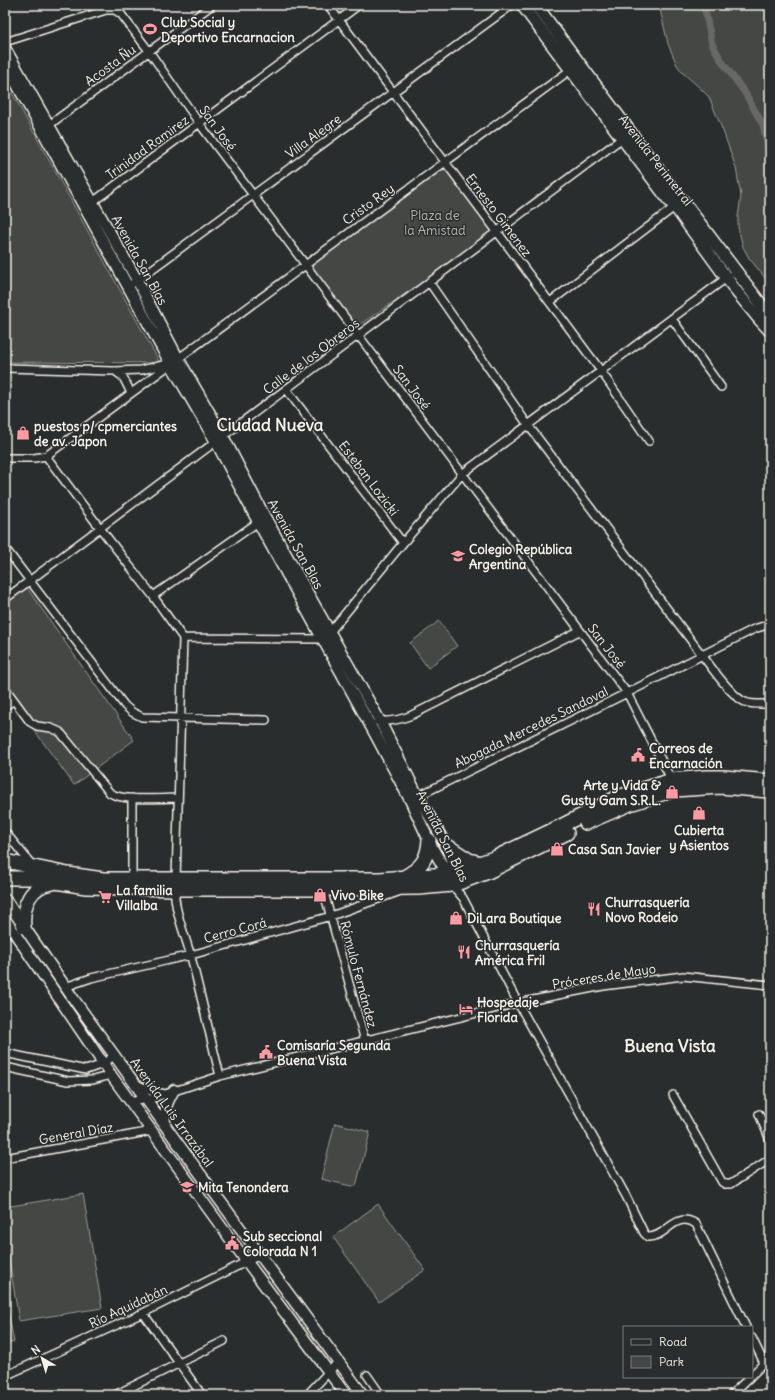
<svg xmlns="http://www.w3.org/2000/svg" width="775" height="1400" font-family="Delius,sans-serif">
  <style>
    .green { fill: #444645; stroke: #9c9c96 }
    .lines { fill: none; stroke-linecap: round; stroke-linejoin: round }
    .canal { stroke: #676866; stroke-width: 7 }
    .street-casing { stroke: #f4f1e8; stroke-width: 10 }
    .secondary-casing { stroke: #f4f1e8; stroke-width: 13 }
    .primary-casing { stroke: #f4f1e8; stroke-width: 14 }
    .highway-casing { stroke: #f4f1e8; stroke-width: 16 }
    .street { stroke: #2a2d2e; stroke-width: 7 }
    .secondary { stroke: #2a2d2e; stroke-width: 10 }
    .primary { stroke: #2a2d2e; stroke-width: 11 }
    .highway { stroke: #2a2d2e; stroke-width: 13 }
    .labels { text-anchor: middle; stroke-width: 3; stroke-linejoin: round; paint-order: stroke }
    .poi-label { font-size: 13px; font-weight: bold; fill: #f4f1e8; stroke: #2a2d2e; text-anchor: start }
    .street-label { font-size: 13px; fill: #f4f1e8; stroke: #2a2d2e }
    .park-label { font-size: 13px; fill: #b6b5af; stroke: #2a2d2e }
    .district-label { font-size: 17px; font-weight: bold; fill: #f4f1e8; stroke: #2a2d2e }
  </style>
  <rect width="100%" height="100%" fill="#2a2d2e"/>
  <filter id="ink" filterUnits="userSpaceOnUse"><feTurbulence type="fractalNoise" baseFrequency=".025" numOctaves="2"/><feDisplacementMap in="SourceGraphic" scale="8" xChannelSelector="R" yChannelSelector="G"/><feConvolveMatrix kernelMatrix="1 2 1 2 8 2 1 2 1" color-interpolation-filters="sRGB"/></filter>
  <g filter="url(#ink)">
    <!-- green -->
    <path class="green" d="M 659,5 L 770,5 L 770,284 L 749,258 L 743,247 L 738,227 L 738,217 L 741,196 L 736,168 L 723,131 L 709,97 L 700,88 L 683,73 L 677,65 L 668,44 Z
      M 5,80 L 160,363 L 5,362 Z
      M 445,162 L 497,232 L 356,327 L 309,264 Z
      M 25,585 L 134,740 L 74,785 L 5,690 L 5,601 Z
      M 439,621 L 457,646 L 428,668 L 410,643 Z
      M 335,1123 L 370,1132 L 356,1186 L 351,1186 L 321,1179 Z
      M 83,1194 L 102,1308 L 19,1321 L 5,1234 L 5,1207 Z
      M 378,1204 L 425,1270 L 379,1302 L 333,1237 Z
      M 5,1306 L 7,1306 L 14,1342 L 5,1344 Z"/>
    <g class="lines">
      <!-- canal -->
      <path class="canal" d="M 705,5 L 705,10 L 712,44 L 723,63 L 745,93 L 763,125 L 770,157"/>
      <!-- street casing -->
      <g class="street-casing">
        <path id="street" d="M 328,5 L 601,371 L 649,441
          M 115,10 L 121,14 L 149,51 L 199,123 L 627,693 L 672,781
          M 5,42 L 106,10 L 115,10
          M 45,128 L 212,5
          M 90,204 L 359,5
          M 429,282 L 528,425 L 702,655 C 711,667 732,697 745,702 C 752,705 762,704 770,704
          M 129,286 L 512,5
          M 550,302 L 677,205
          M 672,319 L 721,387
          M 5,368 L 115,371 L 141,370 L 168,364
          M 115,371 L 123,377 L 131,393
          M 286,389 L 403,543
          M 46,456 L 100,528 L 153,596 L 183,638 L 176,879 C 170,903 185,933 191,957 C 201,996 210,1036 220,1076
          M 5,458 L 34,458 L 46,456 L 573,68
          M 5,548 L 125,706 L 132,712 L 142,717 L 266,720
          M 153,596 L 261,520
          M 5,599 L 625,136
          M 330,632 L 403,543 L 462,474 L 729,276
          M 183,638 L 322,639
          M 5,688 L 30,722 L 37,726 L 51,728 L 60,732 L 110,793 C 125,802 160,798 178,798
          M 5,706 L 14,700
          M 377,721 C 389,722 400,720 412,715 L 579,631
          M 414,798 L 627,693 L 754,629 L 770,624
          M 5,832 L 32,865
          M 132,879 L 132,798
          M 452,885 L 463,898 L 518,1003 L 626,1196 L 644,1233 L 648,1237 C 666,1238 675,1210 696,1224 L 746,1327
          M 323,889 L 365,1041
          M 65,987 L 91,978 L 191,955 L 331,916 L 398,892
          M 5,1053 L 86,1070 L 103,1064 L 115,1055
          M 5,1067 L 68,1081 L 93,1080 L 111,1075
          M 136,1084 L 151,1091 L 165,1094
          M 673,1095 L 722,1182 L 725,1184 L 731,1184 L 770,1159
          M 130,1100 L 147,1100 L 220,1076 L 518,1003 L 603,986 L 683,976 L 770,985
          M 759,1114 L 770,1140
          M 5,1158 L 152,1131
          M 143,1313 L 202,1395
          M 752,1338 L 764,1363
          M 367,1375 L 381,1395
          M 752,1375 L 770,1357
          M 5,1376 L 143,1313 L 260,1255
          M 115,1395 L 224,1341
          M 307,1395 L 339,1361
          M 731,1395 L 750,1377"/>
      </g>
      <!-- secondary casing -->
      <g class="secondary-casing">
        <path id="secondary" d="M 5,48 L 137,280 L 178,358 L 223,436 L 265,517 L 380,721 L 418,796 L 446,845 L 457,877
          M 5,63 L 170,363 L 216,442 L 258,522 L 375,734 L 410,800 L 433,849 L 450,879
          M 5,899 L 75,1001 L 182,1149 L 363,1395
          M 5,919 L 111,1075 L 247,1262 L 346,1395
          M 165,1124 C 164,1110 167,1102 174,1090"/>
      </g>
      <!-- primary casing -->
      <g class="primary-casing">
        <path id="primary" d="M 522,5 L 667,198 L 675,207 L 736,291 L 759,319 L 770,331
          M 536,5 L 675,192 L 683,201 L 770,316"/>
      </g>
      <!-- highway casing -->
      <g class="highway-casing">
        <path id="highway" d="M 586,823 L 630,804 L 674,790 L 720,787 L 770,791
          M 446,845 L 469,860 L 481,863
          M 5,861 L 68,874 L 103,879 L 380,879 L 447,874 L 494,858 L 563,825 L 618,797 L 672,780 L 706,777 L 724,777 L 770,781
          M 404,877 C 421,868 428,859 429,840
          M 5,878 L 32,878 L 86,887 L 174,889 L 323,889 L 419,888 L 452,885 L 459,883 L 488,872 L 567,833
          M 24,927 C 22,906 30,885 53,883"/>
      </g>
      <!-- street -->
      <use href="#street" class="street"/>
      <!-- secondary -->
      <use href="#secondary" class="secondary"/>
      <!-- primary -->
      <use href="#primary" class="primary"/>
      <!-- highway -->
      <use href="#highway" class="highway"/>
    </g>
  </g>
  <!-- icons -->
  <defs>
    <g id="stadium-bare" transform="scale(1.08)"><path d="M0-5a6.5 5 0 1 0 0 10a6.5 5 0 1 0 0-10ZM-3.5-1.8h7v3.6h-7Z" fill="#ff9aa2" stroke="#2a2d2e" stroke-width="2.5" paint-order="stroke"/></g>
    <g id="shop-bare" transform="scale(1.08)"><path d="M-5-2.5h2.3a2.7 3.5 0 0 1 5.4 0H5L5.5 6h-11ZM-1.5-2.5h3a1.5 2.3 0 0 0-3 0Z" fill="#ff9aa2" stroke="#2a2d2e" stroke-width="2.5" paint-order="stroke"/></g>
    <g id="school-bare" transform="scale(1.08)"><path d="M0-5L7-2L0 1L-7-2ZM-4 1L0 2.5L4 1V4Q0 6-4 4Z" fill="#ff9aa2" stroke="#2a2d2e" stroke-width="2.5" paint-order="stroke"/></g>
    <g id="civic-bare" transform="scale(1.08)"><path d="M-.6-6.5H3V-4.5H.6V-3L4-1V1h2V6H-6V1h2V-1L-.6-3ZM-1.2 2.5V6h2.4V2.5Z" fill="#ff9aa2" stroke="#2a2d2e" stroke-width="2.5" paint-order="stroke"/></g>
    <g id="supermarket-bare" transform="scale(1.08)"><path d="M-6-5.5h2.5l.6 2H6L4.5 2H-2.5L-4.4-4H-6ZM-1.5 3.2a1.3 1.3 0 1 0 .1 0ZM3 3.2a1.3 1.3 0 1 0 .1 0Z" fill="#ff9aa2" stroke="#2a2d2e" stroke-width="2.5" paint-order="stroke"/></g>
    <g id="restaurant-bare" transform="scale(1.08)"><path d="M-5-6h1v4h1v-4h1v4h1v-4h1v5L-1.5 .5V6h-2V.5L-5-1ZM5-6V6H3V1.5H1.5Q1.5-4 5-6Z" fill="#ff9aa2" stroke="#2a2d2e" stroke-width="2.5" paint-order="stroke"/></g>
    <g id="hotel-bare" transform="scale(1.08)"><path d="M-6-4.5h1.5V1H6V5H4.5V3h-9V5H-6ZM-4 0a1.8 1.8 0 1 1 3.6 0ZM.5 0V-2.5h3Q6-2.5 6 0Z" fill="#ff9aa2" stroke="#2a2d2e" stroke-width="2.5" paint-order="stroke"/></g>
  </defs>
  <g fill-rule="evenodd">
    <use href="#stadium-bare" x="150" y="29"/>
    <use href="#shop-bare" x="23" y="433"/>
    <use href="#school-bare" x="458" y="556"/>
    <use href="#civic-bare" x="638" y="755"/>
    <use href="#shop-bare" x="672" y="792"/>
    <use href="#shop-bare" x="699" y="813"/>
    <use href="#shop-bare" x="557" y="849"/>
    <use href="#shop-bare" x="320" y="895"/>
    <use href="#supermarket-bare" x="105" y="897"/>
    <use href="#restaurant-bare" x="594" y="909"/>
    <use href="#shop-bare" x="456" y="918"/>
    <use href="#restaurant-bare" x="464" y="952"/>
    <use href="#hotel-bare" x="466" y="1009"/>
    <use href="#civic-bare" x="266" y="1052"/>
    <use href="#school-bare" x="187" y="1187"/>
    <use href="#civic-bare" x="232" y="1243"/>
  </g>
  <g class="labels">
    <!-- poi labels -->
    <g class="poi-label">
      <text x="161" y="27">Club Social y<tspan x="161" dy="15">Deportivo Encarnacion</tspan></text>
      <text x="34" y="431">puestos p/ cpmerciantes<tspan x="34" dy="15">de av. Japon</tspan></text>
      <text x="469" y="554">Colegio República<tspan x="469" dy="15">Argentina</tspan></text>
      <text x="649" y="753">Correos de<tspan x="649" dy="15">Encarnación</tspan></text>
      <text x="661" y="790" text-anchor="end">Arte y Vida &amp;<tspan x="661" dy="15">Gusty Gam S.R.L.</tspan></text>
      <text x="699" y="835" text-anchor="middle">Cubierta<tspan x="699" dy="15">y Asientos</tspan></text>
      <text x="568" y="854">Casa San Javier</text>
      <text x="116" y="895">La familia<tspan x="116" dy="15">Villalba</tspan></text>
      <text x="331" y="900">Vivo Bike</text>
      <text x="605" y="907">Churrasquería<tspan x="605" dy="15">Novo Rodeio</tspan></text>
      <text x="467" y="923">DiLara Boutique</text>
      <text x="475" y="950">Churrasquería<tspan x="475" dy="15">América Fril</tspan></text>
      <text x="477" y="1007">Hospedaje<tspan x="477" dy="15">Florida</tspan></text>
      <text x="277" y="1050">Comisaría Segunda<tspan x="277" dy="15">Buena Vista</tspan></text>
      <text x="198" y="1192">Mita Tenondera</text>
      <text x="243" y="1241">Sub seccional<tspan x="243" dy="15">Colorada N 1</tspan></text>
    </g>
    <!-- street labels -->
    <g class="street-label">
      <text transform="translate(110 65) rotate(-36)" y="5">Acosta Ñu</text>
      <text transform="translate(218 128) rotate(54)" y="5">San José</text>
      <text transform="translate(313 136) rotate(-36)" y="5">Villa Alegre</text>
      <text transform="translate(147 147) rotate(-36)" y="5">Trinidad Ramirez</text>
      <text transform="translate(656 160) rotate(52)" y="5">Avenida Perimetral</text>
      <text transform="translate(368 204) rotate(-36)" y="5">Cristo Rey</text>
      <text transform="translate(499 215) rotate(53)" y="5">Ernesto Gimenez</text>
      <text transform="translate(140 260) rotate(61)" y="5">Avenida San Blas</text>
      <text transform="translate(311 356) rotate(-37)" y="5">Calle de los Obreros</text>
      <text transform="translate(412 387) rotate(53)" y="5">San José</text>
      <text transform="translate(369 478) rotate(53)" y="5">Esteban Lozicki</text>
      <text transform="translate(296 544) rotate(61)" y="5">Avenida San Blas</text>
      <text transform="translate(607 646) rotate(52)" y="5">San José</text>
      <text transform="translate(531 727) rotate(-26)" y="5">Abogada Mercedes Sandoval</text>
      <text transform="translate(443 836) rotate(63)" y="5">Avenida San Blas</text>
      <text transform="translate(235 930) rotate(-15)" y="5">Cerro Corá</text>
      <text transform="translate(359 974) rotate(75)" y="5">Rómulo Fernández</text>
      <text transform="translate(604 976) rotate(-9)" y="5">Próceres de Mayo</text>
      <text transform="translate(172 1112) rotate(54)" y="5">Avenida Luis Irrazábal</text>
      <text transform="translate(76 1133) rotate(-10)" y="5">General Díaz</text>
      <text transform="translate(128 1306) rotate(-25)" y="5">Río Aquidabán</text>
    </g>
    <!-- park labels -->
    <g class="park-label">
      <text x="435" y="220">Plaza de<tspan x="435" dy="15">la Amistad</tspan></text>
    </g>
    <!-- district labels -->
    <g class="district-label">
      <text x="270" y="431">Ciudad Nueva</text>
      <text x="670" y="1052">Buena Vista</text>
    </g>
  </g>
  <!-- margin -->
  <rect width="775" height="1400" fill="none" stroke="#2a2d2e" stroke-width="20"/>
  <rect x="10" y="10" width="755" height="1380" fill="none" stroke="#f4f1e8" stroke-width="1.5" filter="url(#ink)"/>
  <!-- legend -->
  <rect x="623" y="1326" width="130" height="52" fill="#2a2d2e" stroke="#7b7b78"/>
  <rect x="631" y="1339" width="20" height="6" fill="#2a2d2e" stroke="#7b7b78"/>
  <text x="659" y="1346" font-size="12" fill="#f4f1e8">Road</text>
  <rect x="631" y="1356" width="20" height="12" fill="#444645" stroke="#7b7b78"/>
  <text x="659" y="1366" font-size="12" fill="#f4f1e8">Park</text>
  <!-- north arrow -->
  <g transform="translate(42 1358) rotate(322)" stroke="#2a2d2e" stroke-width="3" paint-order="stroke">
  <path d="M0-3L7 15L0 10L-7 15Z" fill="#f4f1e8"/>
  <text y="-6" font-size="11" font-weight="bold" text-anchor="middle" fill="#f4f1e8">N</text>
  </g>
</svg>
